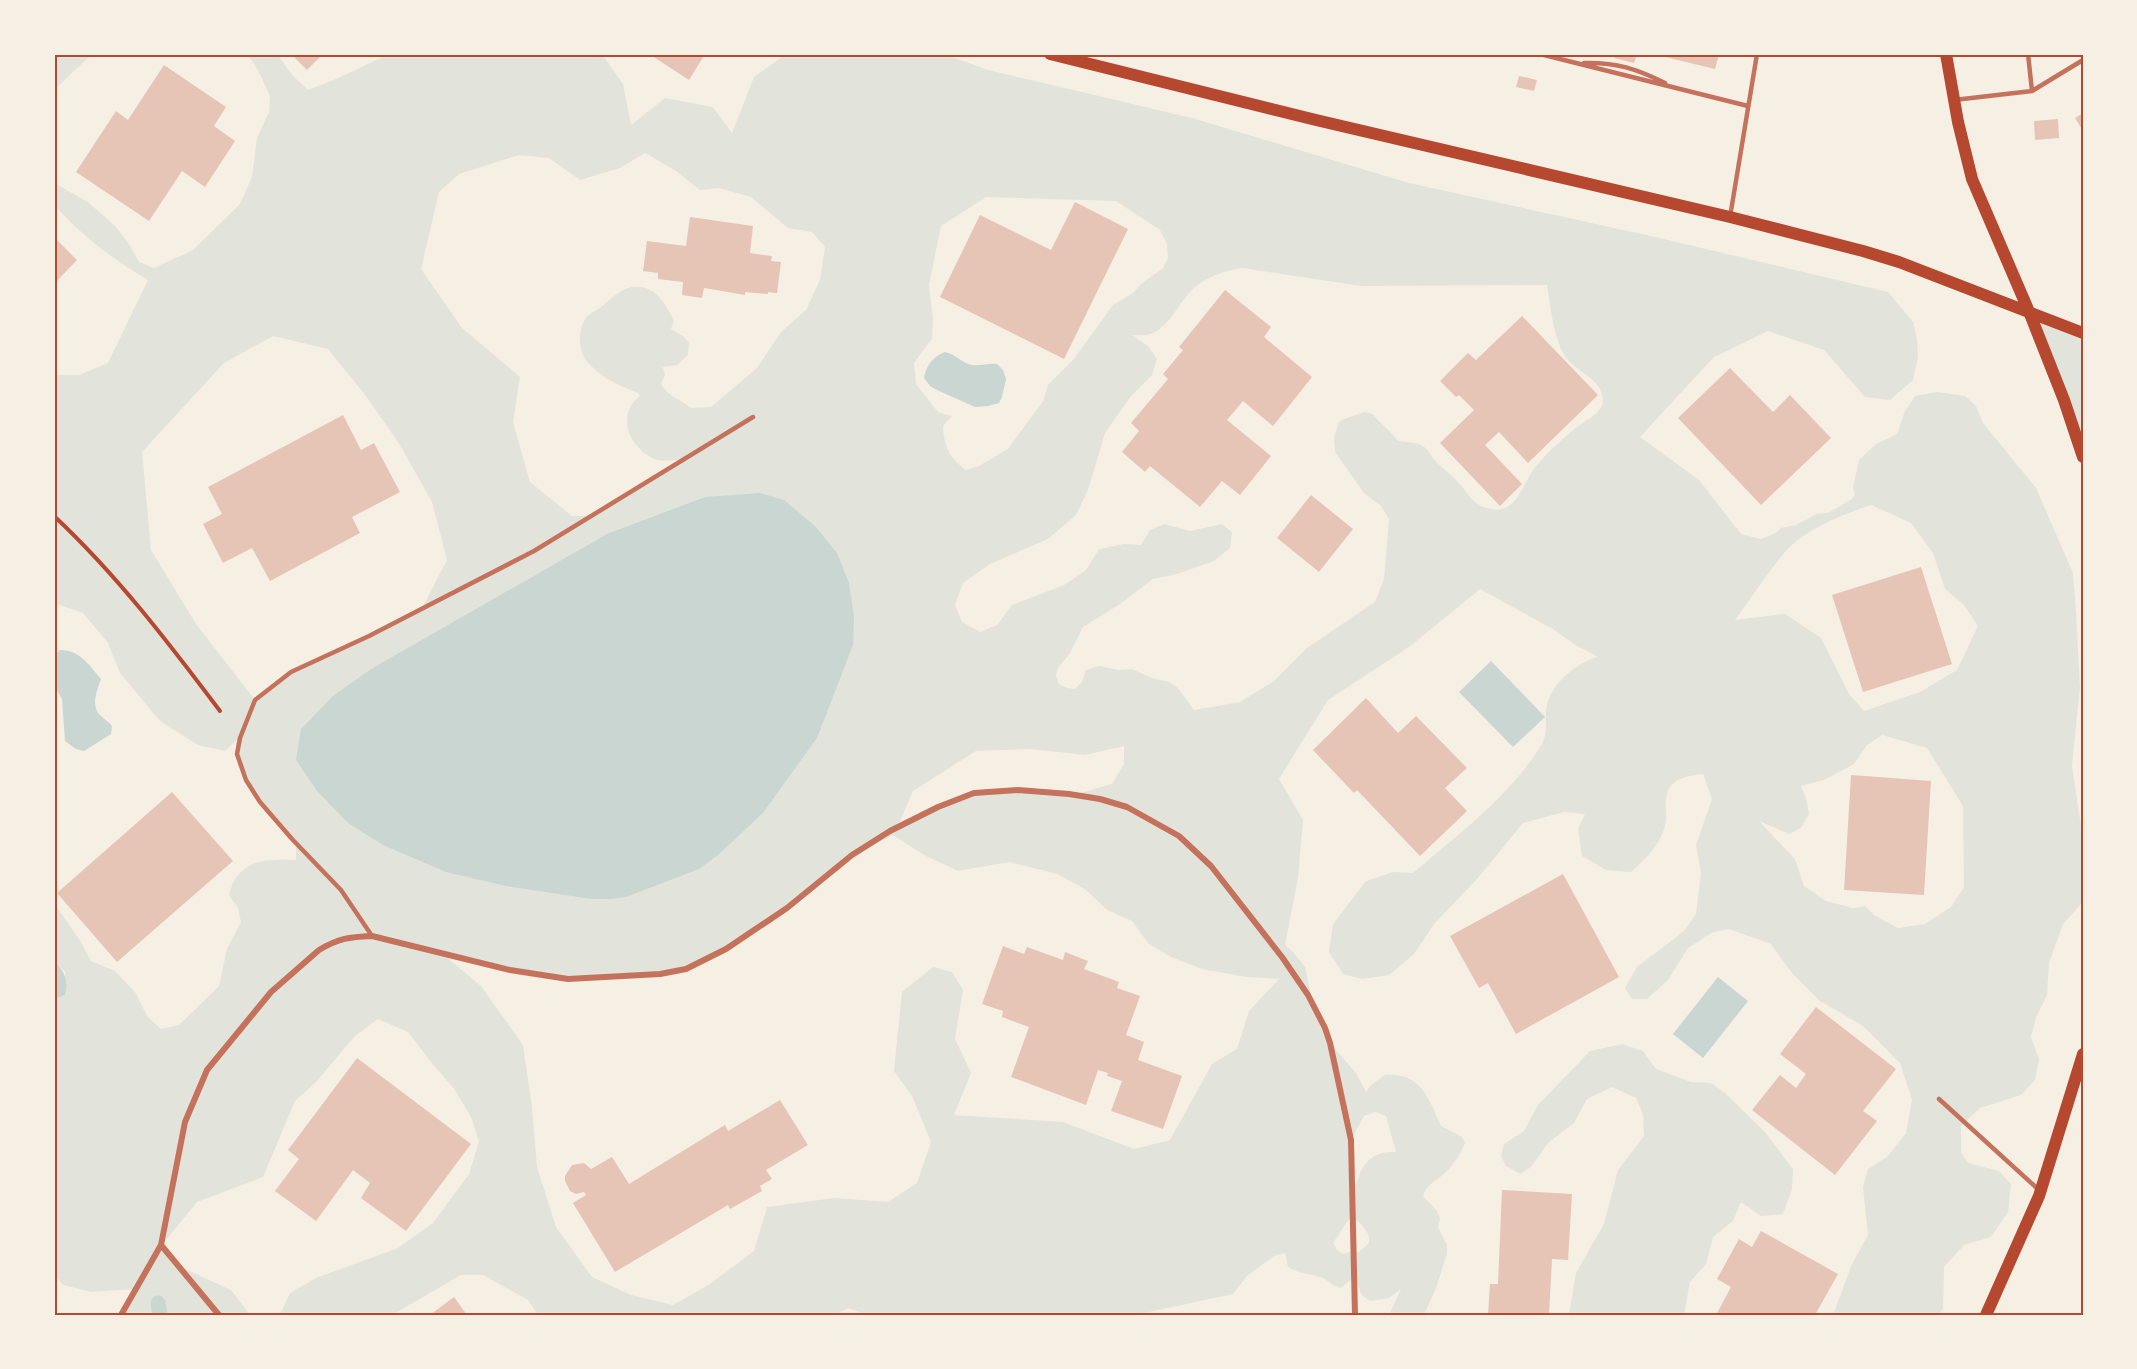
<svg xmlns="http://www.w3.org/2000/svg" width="2137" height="1369" font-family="Manrope,sans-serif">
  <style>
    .green { fill: #e2e4dc; fill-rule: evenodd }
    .water { fill: #c9d6d2 }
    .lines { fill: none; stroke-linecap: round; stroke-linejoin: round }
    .stream { stroke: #c9d6d2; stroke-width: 15 }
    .building { fill: #e6c5b7 }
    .path { stroke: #b5482f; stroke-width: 4 }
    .service { stroke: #c5725c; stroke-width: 4.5 }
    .minor { stroke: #c5725c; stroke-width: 6 }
    .secondary { stroke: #b5482f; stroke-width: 12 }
    .neatline { fill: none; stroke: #b5482f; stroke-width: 2 }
  </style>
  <rect width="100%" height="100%" fill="#f6efe4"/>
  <!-- green -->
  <path class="green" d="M 54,54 L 92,54 L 54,90 Z
    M 247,54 L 277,54 L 293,76 L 308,90 L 336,79 L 389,54 L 602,54 L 623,84 L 631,125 L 665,98 L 713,107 L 732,133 L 754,77 L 786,54 L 944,54 L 988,70 L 1192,118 L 1409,183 L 1651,236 L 1888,292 L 1913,322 L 1917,339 L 1918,357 L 1913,380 L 1890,400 L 1865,397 L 1824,350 L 1768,331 L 1714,357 L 1640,437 L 1699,480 L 1741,534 L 1761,539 L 1776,533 L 1781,528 L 1796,525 L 1816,514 L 1828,513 L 1852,499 L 1855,494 L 1853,487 L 1859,460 L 1876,444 L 1897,434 L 1905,411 L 1915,396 L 1937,392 L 1965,396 L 1976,406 L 1983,423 L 2036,488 L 2073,573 L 2076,611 L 2080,688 L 2072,766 L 2083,839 L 2083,894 L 2081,904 L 2063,924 L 2049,963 L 2047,995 L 2036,1018 L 2031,1037 L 2039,1059 L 2035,1080 L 2021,1095 L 1980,1108 L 1961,1126 L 1961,1152 L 1968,1163 L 1999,1171 L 2011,1184 L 2008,1212 L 1991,1237 L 1964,1245 L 1944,1267 L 1943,1309 L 1938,1315 L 1833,1315 L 1852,1264 L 1868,1235 L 1863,1187 L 1868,1169 L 1887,1157 L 1906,1133 L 1912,1100 L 1900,1063 L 1863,1026 L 1820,1001 L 1792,973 L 1771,944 L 1729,929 L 1713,932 L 1688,948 L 1668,980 L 1647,999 L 1632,999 L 1625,988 L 1637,967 L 1684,931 L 1696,914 L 1701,873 L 1696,845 L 1712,799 L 1703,774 C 1686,776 1666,779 1666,802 C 1665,808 1667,815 1666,821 C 1663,842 1646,859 1631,872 L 1606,870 L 1582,856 L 1578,829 L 1585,814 L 1564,812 L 1523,823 L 1477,879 L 1435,923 L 1414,954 L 1389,975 L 1362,979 L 1343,974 L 1329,952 L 1333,924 L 1366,881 L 1393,872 L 1413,873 C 1458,835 1506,799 1539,749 C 1551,730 1543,721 1547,705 C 1552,683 1577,662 1598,657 L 1577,646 L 1551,628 L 1480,589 L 1409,647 L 1328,700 L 1279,779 L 1303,820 L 1298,878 L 1285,945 L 1293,952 L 1305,967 L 1311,995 L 1330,1043 L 1356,1073 L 1366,1092 L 1371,1085 L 1385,1075 C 1422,1072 1429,1100 1441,1126 L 1462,1137 L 1465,1143 C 1461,1154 1454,1164 1446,1172 C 1438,1180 1426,1184 1423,1196 L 1437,1211 L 1440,1219 L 1438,1227 L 1447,1245 L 1447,1254 L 1436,1288 L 1424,1315 L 1389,1315 L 1401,1289 L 1389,1298 L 1370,1301 L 1362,1295 L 1354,1277 L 1341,1288 C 1330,1285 1329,1280 1320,1277 C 1308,1273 1298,1274 1288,1267 L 1285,1253 L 1274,1256 L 1247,1276 L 1233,1294 L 1135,1315 L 868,1315 L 848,1308 L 835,1315 L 538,1315 L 528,1300 L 483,1275 L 461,1275 L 392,1315 L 280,1315 L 290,1293 L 316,1278 L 398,1248 L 433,1223 L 469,1174 L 479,1142 L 472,1119 L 455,1090 L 431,1062 L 408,1032 L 378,1019 L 354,1037 L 316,1082 L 295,1101 L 263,1177 L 197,1202 L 161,1246 L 179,1266 L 231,1290 L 250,1315 L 121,1315 L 136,1289 L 91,1292 L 63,1285 L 54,1275 L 54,999 L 65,995 L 65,972 L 54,960 L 54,903 L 79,939 L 91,961 L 115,971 L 135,992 L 147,1016 L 161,1029 L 179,1025 L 219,986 L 227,949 L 241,922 L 238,908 L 229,895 C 238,859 264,859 296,860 L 296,843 C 278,822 238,782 237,753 C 237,748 239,743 239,738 L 225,751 L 198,745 L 160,721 L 120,673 L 108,643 L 83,613 L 54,603 L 54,375 L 79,375 L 108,363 L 148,280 C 113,259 81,236 54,204 L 54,183 L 88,202 L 115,226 L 129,244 L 139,262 L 154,268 L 193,250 L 240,204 L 252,177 L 257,138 L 269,112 L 270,96 L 258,70 ZM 645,153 L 676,171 L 700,190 L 719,188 L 751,197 L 788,228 L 812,232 L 825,247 L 820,280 L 806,310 L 781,332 L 757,368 L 711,407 L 691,408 C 681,399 667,396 661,384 L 665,375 L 663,367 L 677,365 L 688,355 L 689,343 L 683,336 L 671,329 L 674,320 C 667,308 661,295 648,289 C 629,280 613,297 600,308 C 595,311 589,314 585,319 C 577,333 578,353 590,365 C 603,379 621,386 638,393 L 640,396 C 616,414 628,445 652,458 C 658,462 672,460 680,460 L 590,516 L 572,516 L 530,482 L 513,422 L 520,377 L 462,328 L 421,269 L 439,192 L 459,174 L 519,155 L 549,158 L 580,180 L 620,168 ZM 986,197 L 1116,201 L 1160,230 L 1167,244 L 1168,258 L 1163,268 L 1141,284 L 1133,293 L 1113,305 L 1073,360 L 1048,385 L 1043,401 L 1008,449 L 979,466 L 966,470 C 949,457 944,447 943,426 L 952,416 L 938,412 L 916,384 L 914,363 L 932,339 L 933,320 L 929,285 L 941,226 ZM 1242,268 L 1361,286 L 1547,285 C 1551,308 1553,336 1565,356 C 1575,372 1602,378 1603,400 C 1604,413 1581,423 1572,431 C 1559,442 1547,453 1536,466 C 1520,486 1517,521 1481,506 C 1471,501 1466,491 1459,483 C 1451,474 1440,467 1433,458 C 1430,454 1428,449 1424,447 C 1417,442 1406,442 1398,441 C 1390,430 1380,424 1373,414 L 1364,412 L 1344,419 L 1339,422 L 1334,438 L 1335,452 L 1364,493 L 1381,506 L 1389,519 L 1384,579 L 1375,602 L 1307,648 L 1274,681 L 1240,702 L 1194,710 L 1178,688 L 1169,682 L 1152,678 L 1132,669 L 1119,670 L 1099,666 L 1086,670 L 1082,682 L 1075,689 L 1067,688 L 1059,684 L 1056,676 L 1058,668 L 1070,653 L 1083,627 L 1120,604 L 1153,579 L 1177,574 L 1214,561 L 1230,548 L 1232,532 L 1222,524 L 1190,531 L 1164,524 L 1150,530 L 1141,545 L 1124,544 L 1099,549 L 1086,570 L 1064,585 L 1012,605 L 997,625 L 980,632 L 962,622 L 955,605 L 963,583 L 990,564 L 1048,539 L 1076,515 L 1088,490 L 1105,433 L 1131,396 L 1152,375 L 1157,359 L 1148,346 L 1132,335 C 1138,335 1147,336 1151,334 C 1171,325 1179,302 1194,288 C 1208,276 1224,271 1242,268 ZM 273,336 L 328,349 L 366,396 L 400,445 L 432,502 L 447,560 L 421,610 L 291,672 L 255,700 L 196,624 L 151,550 L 142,452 L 224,363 ZM 1871,505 L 1911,523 L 1933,553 L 1945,589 L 1964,605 L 1978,626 L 1957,670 L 1920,692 L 1864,711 L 1849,694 L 1821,638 L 1785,614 L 1735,620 C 1752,597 1767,573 1785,552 C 1805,529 1844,514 1871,505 ZM 1882,735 L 1927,748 L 1963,806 L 1964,887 L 1951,907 L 1925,924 L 1898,928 L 1874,915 L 1865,906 L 1853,908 L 1826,901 L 1804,886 L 1795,859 L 1759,821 L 1789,834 L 1801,828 L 1809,814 L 1806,798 L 1801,786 L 1824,780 L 1854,764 L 1867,745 ZM 1124,746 L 1124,764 L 1112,784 L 1070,796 L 1018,790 L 974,793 L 897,828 L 913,791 L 976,751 L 1031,749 L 1085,755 ZM 893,835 L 924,855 L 958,871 L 1009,862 L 1057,874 L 1085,889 L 1107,910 L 1132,921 L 1148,943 L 1171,957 L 1202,969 L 1246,977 L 1279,979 L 1249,1011 L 1237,1049 L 1212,1064 L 1170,1140 L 1134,1149 L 1063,1122 L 954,1115 L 971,1073 L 955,1039 L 963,990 L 952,972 L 933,967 L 902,992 L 894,1071 L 912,1096 L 931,1142 L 917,1183 L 888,1202 L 834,1198 L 767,1207 L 754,1251 L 710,1284 L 673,1305 L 631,1295 L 592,1277 L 556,1227 L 537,1167 L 532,1107 L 523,1045 L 481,986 L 444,955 L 568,979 L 660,974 L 706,960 L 787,908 L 845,860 ZM 1375,1112 L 1386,1116 L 1396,1152 C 1365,1151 1361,1169 1353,1195 L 1351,1140 L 1364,1116 ZM 1349,1219 L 1353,1222 L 1358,1221 C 1364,1228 1371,1234 1369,1243 L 1359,1252 L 1353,1251 L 1343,1254 L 1337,1250 L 1333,1243 Z
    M 2030,314 L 2083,334 L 2083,457 Z
    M 1622,1044 L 1643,1051 L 1656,1069 L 1691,1082 L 1711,1083 L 1725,1093 L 1765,1132 L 1793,1169 L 1792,1189 L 1783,1214 L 1761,1216 L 1741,1202 L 1733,1221 L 1713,1237 L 1706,1264 L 1690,1282 L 1684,1315 L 1569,1315 L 1576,1273 L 1604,1224 L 1618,1170 L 1644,1136 L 1643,1114 L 1636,1098 L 1612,1087 L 1587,1099 L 1574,1123 L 1548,1143 L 1531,1167 L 1520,1174 L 1506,1166 L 1501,1156 L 1504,1144 L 1524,1131 L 1538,1105 L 1590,1051 Z"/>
  <!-- water -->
  <path class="water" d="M 945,352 C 955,354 962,363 972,365 C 980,366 989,363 997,364 L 1003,370 L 1006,379 L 1002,397 L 999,403 L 988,406 L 975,407 L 937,390 L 930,386 L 924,378 C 926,365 933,357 945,352 Z
    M 760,493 L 784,500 L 816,527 L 837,553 L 849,583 L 854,617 L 853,645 L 817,738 L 763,813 L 718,855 L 699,869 L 626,897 L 611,899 L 591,899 L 506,886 L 446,872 L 383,845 L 348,823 L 317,791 L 296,760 L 301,729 L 333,696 L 371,669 L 607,534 L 705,497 Z
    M 60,650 C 80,650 89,665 101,679 C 97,690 90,707 101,716 C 105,720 108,721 112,726 L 111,734 L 84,751 L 76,749 L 65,741 L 62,699 L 54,685 L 54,654 Z
    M 1491,661 L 1545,717 L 1513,747 L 1459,692 Z
    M 54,960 C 64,971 69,980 65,995 L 54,999 Z
    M 1718,977 L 1748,1001 L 1703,1058 L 1673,1034 Z"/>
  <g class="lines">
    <!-- stream -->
    <path class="stream" d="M 158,1303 L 160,1315"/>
  </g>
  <!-- building -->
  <path class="building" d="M 291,54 L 323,54 L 307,70 Z
    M 649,54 L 705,54 L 689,80 Z
    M 1615,54 L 1637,54 L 1634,63 L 1614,58 Z
    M 1653,54 L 1719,54 L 1715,69 Z
    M 164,65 L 226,107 L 214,126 L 235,141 L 205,187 L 182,171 L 149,221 L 76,172 L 116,111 L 128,120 Z
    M 1519,76 L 1537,80 L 1534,91 L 1516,87 Z
    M 2083,113 L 2083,131 L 2075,118 Z
    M 2058,119 L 2059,138 L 2035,140 L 2034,121 Z
    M 1075,202 L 1128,229 L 1064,359 L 940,297 L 980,215 L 1051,250 Z
    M 690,217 L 753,226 L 750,253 L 772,256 L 771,261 L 781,262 L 777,293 L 768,292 L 768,294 L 745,292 L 745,295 L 704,288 L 702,298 L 682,295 L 683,282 L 658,279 L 658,273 L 643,271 L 647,241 L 686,246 Z
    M 54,237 L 77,260 L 54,284 Z
    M 1225,290 L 1271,327 L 1264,337 L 1312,377 L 1273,426 L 1243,401 L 1227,420 L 1271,456 L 1240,495 L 1222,481 L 1200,507 L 1150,466 L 1145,472 L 1122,452 L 1139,431 L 1131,423 L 1168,379 L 1163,374 L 1183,350 L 1179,347 Z
    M 1522,316 L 1598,395 L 1528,463 L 1499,432 L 1485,445 L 1522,484 L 1500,506 L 1440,443 L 1474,410 L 1459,395 L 1456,397 L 1440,381 L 1468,353 L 1476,360 Z
    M 1730,368 L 1773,412 L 1790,395 L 1831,438 L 1761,505 L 1678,418 Z
    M 343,415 L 361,450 L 374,443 L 400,492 L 352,517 L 360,533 L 270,581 L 252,548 L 223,563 L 203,524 L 222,514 L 208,487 Z
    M 1311,495 L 1353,529 L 1319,572 L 1277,538 Z
    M 1921,567 L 1952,664 L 1863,692 L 1832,595 Z
    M 1366,698 L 1398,733 L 1416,716 L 1467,768 L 1445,788 L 1467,811 L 1420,856 L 1357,790 L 1354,793 L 1313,750 Z
    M 1851,775 L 1931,781 L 1924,895 L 1844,890 Z
    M 172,792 L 233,861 L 117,962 L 57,893 Z
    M 1563,874 L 1619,977 L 1516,1034 L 1488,983 L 1479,988 L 1450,936 Z
    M 1003,946 L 1024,954 L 1027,947 L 1063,960 L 1065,952 L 1088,961 L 1084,969 L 1119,982 L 1117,988 L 1140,996 L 1126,1035 L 1144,1042 L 1138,1060 L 1182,1076 L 1163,1129 L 1111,1111 L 1122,1081 L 1107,1076 L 1108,1073 L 1098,1070 L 1086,1105 L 1011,1077 L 1029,1027 L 1002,1017 L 1003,1011 L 982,1004 Z
    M 1816,1007 L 1896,1069 L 1863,1111 L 1877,1121 L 1835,1175 L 1752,1110 L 1780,1075 L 1796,1088 L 1806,1074 L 1780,1054 Z
    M 357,1058 L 471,1144 L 406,1231 L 361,1198 L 370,1183 L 353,1170 L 316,1221 L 275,1191 L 299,1159 L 288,1150 Z
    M 780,1100 L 808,1145 L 766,1170 L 772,1179 L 760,1186 L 762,1191 L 730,1209 L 728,1205 L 615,1272 L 573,1203 L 586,1195 L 584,1192 L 576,1194 L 570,1191 L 565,1181 L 565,1176 L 572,1165 L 584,1163 L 591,1169 L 612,1157 L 629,1184 L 725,1125 L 728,1131 Z
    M 1502,1190 L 1572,1194 L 1568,1260 L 1552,1259 L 1549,1315 L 1488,1315 L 1490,1284 L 1498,1284 Z
    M 1761,1231 L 1838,1274 L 1815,1315 L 1716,1315 L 1731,1287 L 1717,1279 L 1739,1239 L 1752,1247 Z
    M 454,1297 L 467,1315 L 430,1315 Z"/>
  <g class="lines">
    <!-- path -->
    <path class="path" d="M 54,516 C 117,575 168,642 220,711"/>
    <!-- service -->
    <path class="service" d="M 1540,54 L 1748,106
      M 2028,54 L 2032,91
      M 1584,63 C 1616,62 1637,69 1665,83
      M 1954,100 L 2032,91 L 2083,60
      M 1730,217 L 1757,54
      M 372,936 L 341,890 L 292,839 L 260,802 L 246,780 L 237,754 L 240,738 L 255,700 L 291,672 L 369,636 L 534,551 L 753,417
      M 1939,1099 L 2039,1190"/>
    <!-- minor -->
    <path class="minor" d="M 161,1245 L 219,1315
      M 121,1315 L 161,1245 L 185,1122 L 207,1070 L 271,992 L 319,950 C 339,938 349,937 372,936 L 510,970 L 568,979 L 660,974 L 686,969 L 726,949 L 787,908 L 852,855 L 890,831 L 938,807 L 974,793 L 1018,790 L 1069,794 L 1100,799 L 1127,807 L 1179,836 L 1211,866 L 1282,957 L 1308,995 L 1325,1028 L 1330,1043 L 1351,1140 L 1355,1315"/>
    <!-- secondary -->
    <path class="secondary" d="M 1050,54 L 1316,120 L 1730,217 L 1863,251 L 1899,262 L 2083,333
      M 1946,54 L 1958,122 L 1972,179 L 2030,314 L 2064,400 L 2083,457
      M 1986,1315 L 2039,1196 L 2083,1054"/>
  </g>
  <!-- border -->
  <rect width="2137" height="1369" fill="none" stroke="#f6efe4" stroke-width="111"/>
  <rect x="56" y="56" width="2026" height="1258" class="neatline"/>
</svg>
